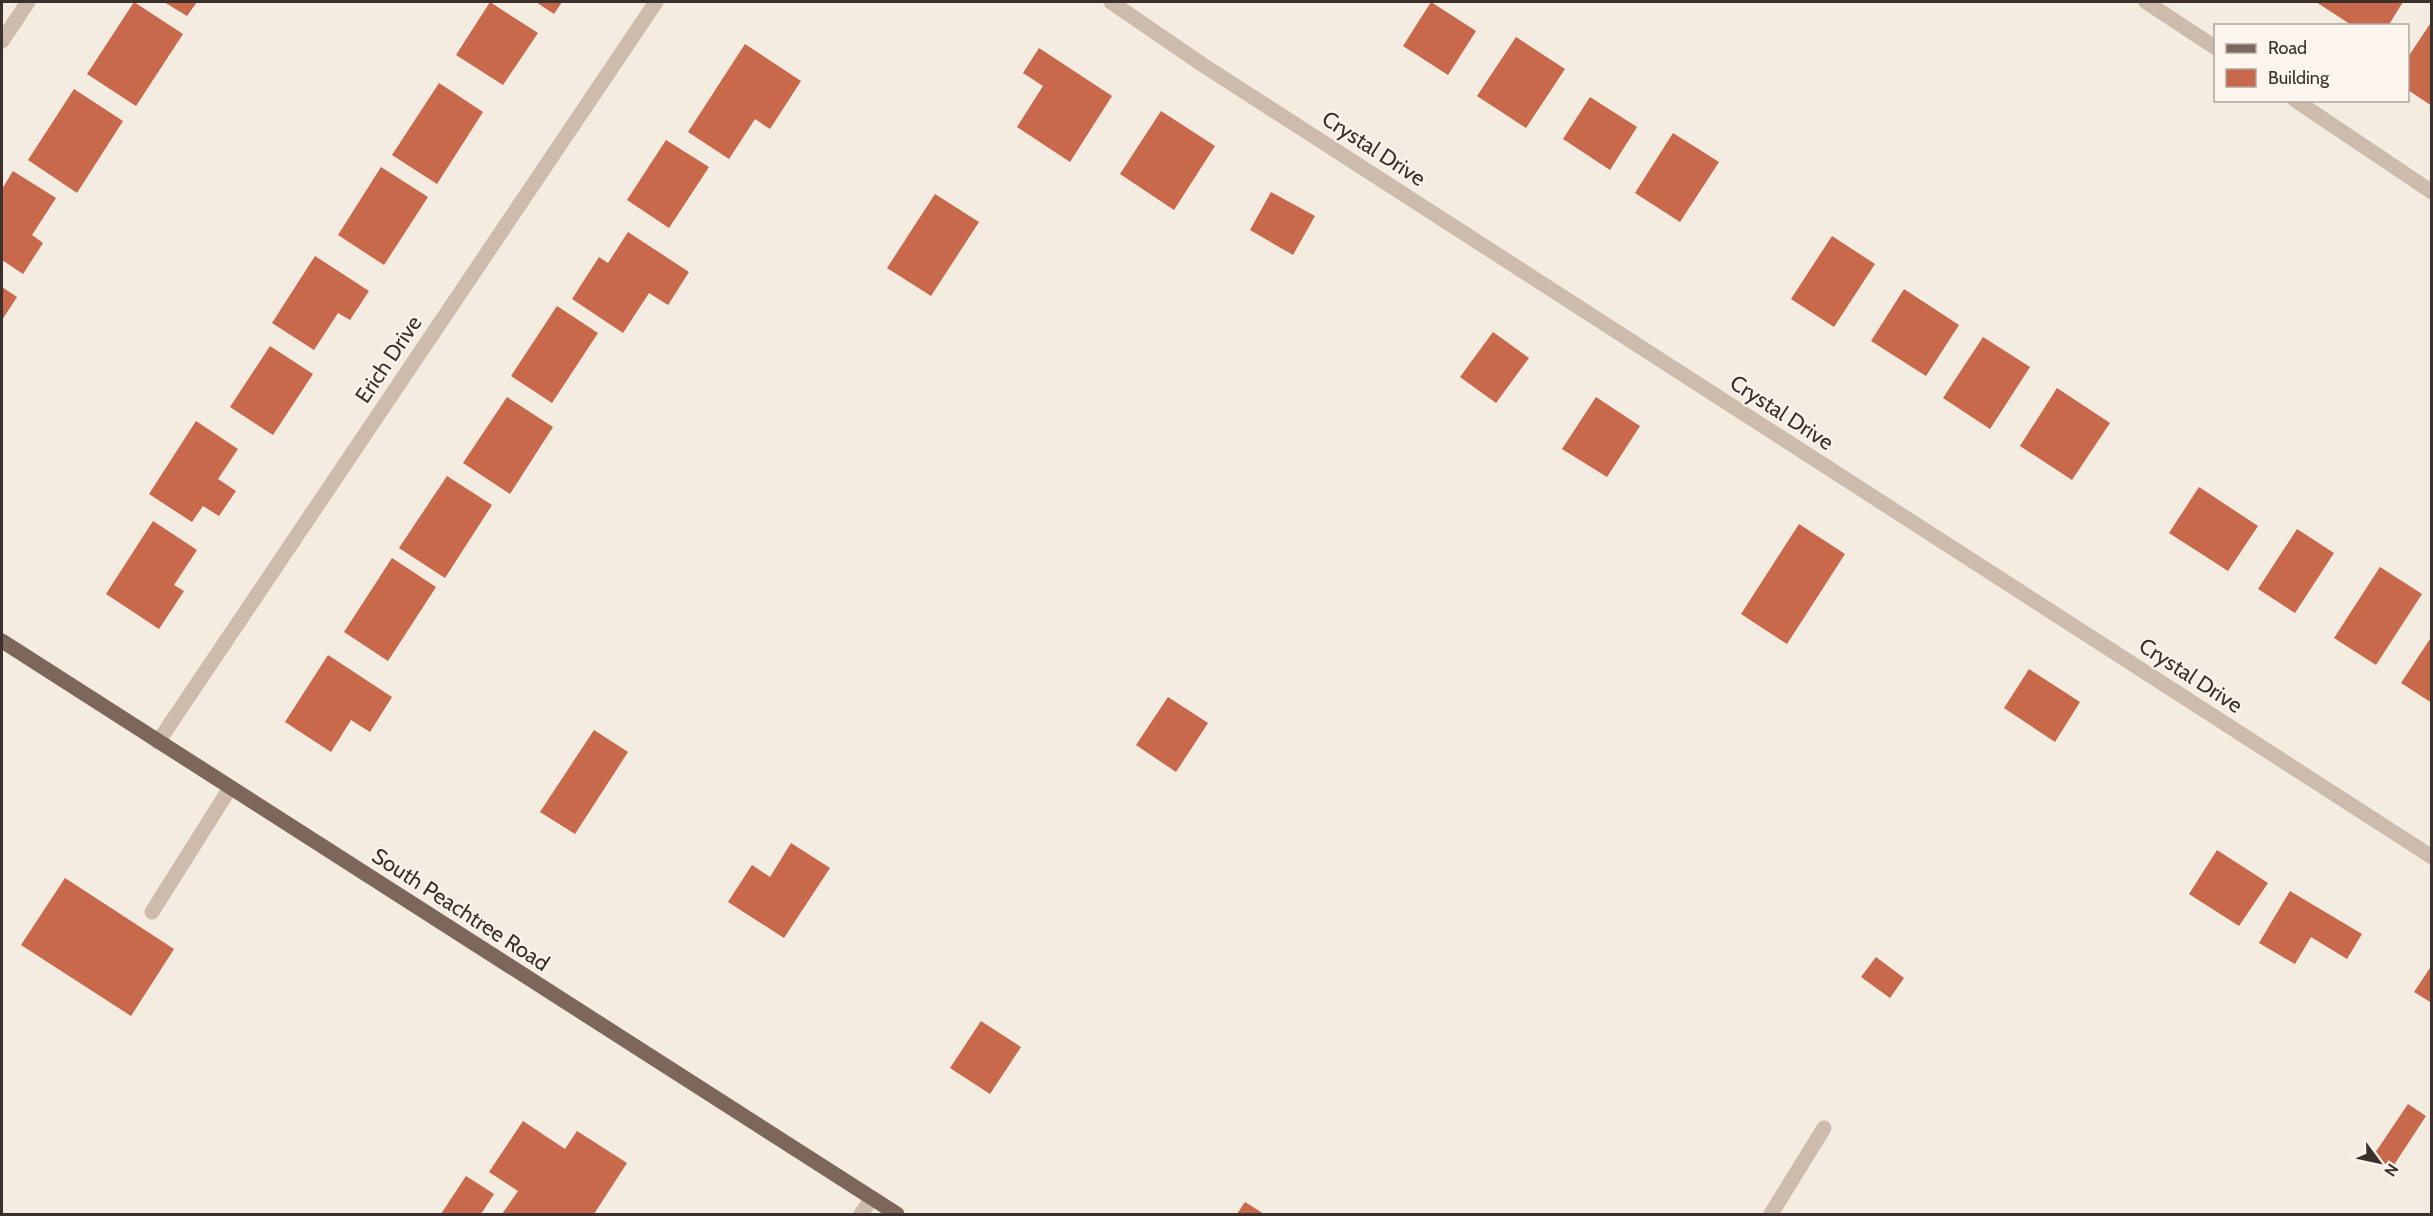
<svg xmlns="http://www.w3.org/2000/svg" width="2433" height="1216" font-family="Cabin,sans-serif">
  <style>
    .building { fill: #c8694b }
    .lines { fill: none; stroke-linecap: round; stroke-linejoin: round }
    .minor { stroke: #cdbbac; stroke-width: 15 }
    .major { stroke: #7d675c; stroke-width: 15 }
    .labels { text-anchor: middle; stroke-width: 4.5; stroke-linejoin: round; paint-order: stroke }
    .street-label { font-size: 22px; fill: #3b302b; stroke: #fbf5ee }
  </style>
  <rect width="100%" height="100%" fill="#f4ebe1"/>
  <!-- building -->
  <path class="building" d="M 134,2 L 183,34 L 136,106 L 87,74 Z
    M 164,2 L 197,2 L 187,16 Z
    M 490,2 L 538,33 L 503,85 L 456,55 Z
    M 536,2 L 562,2 L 554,14 Z
    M 1431,2 L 1476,31 L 1448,75 L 1403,46 Z
    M 2316,2 L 2403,2 L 2388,26 L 2353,26 Z
    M 2432,21 L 2432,106 L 2408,90 L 2408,57 Z
    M 1516,37 L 1565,69 L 1526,128 L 1477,96 Z
    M 745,44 L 801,81 L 770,129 L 755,119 L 729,159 L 688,132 Z
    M 1039,48 L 1112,96 L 1070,162 L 1017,127 L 1043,86 L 1023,73 Z
    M 439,83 L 483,112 L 437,184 L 392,155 Z
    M 74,89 L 123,121 L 77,193 L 28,160 Z
    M 1590,97 L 1637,127 L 1610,170 L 1563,139 Z
    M 1161,111 L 1215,146 L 1174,210 L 1120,174 Z
    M 1673,133 L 1719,162 L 1680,222 L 1635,193 Z
    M 666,140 L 709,167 L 669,228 L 627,200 Z
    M 381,167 L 428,197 L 384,265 L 338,235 Z
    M 13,171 L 56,198 L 32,235 L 43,243 L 23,274 L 2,260 L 2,189 Z
    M 1271,192 L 1315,216 L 1293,255 L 1250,230 Z
    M 935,194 L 979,222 L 931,296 L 887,268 Z
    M 628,232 L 689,272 L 668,305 L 649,293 L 623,333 L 572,299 L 599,257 L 608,263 Z
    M 1832,236 L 1875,264 L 1834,327 L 1791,299 Z
    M 315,256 L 369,291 L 350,320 L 338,313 L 314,350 L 272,323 Z
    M 2,287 L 17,297 L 2,320 Z
    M 1904,289 L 1959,325 L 1926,376 L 1871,341 Z
    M 557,306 L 598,333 L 552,403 L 511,376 Z
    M 1493,332 L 1529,358 L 1496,403 L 1460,377 Z
    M 1983,337 L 2030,367 L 1990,429 L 1943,398 Z
    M 270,346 L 313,374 L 273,435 L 230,407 Z
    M 2057,388 L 2110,423 L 2072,480 L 2020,446 Z
    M 507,397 L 553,427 L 510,494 L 463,463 Z
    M 1596,397 L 1640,426 L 1607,477 L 1562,449 Z
    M 196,421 L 238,449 L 218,479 L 236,491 L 219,516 L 203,506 L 192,522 L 149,494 Z
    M 447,476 L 492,505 L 445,578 L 399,548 Z
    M 2199,487 L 2258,526 L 2228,571 L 2169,533 Z
    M 153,521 L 197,550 L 174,585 L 184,591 L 159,629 L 106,594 Z
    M 1799,524 L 1845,554 L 1787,644 L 1741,614 Z
    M 2297,529 L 2334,553 L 2295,613 L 2258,589 Z
    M 392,558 L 436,587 L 388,661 L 344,632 Z
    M 2380,567 L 2422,594 L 2376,665 L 2334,638 Z
    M 2432,636 L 2432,703 L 2401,683 Z
    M 328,655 L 392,697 L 370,732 L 351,720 L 331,752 L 285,722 Z
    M 2029,669 L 2080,702 L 2055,742 L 2004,708 Z
    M 1168,697 L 1208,723 L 1176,772 L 1136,745 Z
    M 594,730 L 628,752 L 575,834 L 540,812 Z
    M 791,843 L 830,868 L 784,938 L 728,902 L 752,865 L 770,877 Z
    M 2217,850 L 2268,883 L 2239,926 L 2189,894 Z
    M 65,878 L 174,949 L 131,1016 L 21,945 Z
    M 2290,891 L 2362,934 L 2347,959 L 2311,937 L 2295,964 L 2259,943 Z
    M 1876,957 L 1904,978 L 1890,998 L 1861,977 Z
    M 2432,965 L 2432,1003 L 2414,992 Z
    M 981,1021 L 1021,1047 L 990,1094 L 950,1068 Z
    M 2408,1104 L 2426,1116 L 2392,1168 L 2373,1156 Z
    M 523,1121 L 565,1149 L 577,1131 L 627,1163 L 594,1214 L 502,1214 L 518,1191 L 489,1172 Z
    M 466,1176 L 494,1194 L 481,1214 L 441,1214 Z
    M 1245,1202 L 1264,1214 L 1237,1214 Z"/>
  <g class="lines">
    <!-- minor -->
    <path class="minor" d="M 1111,2 L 1203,65 L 2432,857
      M 2146,2 L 2216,48
      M 2,41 L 28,2
      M 2295,100 L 2432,192
      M 158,742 L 656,2
      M 152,912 L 230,788
      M 861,1214 L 872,1198
      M 1771,1214 L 1824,1128"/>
    <!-- major -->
    <path class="major" d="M 2,641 L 897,1214"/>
  </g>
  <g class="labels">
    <!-- street labels -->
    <g class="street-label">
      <text transform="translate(1374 148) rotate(33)" y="8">Crystal Drive</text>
      <text transform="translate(388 359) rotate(-56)" y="8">Erich Drive</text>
      <text transform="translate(1782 412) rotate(33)" y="8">Crystal Drive</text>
      <text transform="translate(2191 675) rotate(33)" y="8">Crystal Drive</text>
      <text transform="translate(461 909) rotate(33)" y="8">South Peachtree Road</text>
    </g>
  </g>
  <!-- border -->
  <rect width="2433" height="1216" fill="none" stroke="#3b302b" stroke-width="6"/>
  <!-- legend -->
  <rect x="2214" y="24" width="195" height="78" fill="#fbf5ee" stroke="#aea6a0" stroke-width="1.5"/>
  <rect x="2226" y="44" width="30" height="9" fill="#7d675c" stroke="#aea6a0" stroke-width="1.5"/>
  <text x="2268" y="54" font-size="18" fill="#3b302b">Road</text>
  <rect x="2226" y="69" width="30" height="18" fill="#c8694b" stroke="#aea6a0" stroke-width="1.5"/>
  <text x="2268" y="84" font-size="18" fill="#3b302b">Building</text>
  <!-- north arrow -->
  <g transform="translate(2379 1162) rotate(123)" stroke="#fbf5ee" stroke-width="4.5" paint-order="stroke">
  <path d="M0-4.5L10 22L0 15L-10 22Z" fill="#3b302b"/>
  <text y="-9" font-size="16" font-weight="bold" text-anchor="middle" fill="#3b302b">N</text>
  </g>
</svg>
